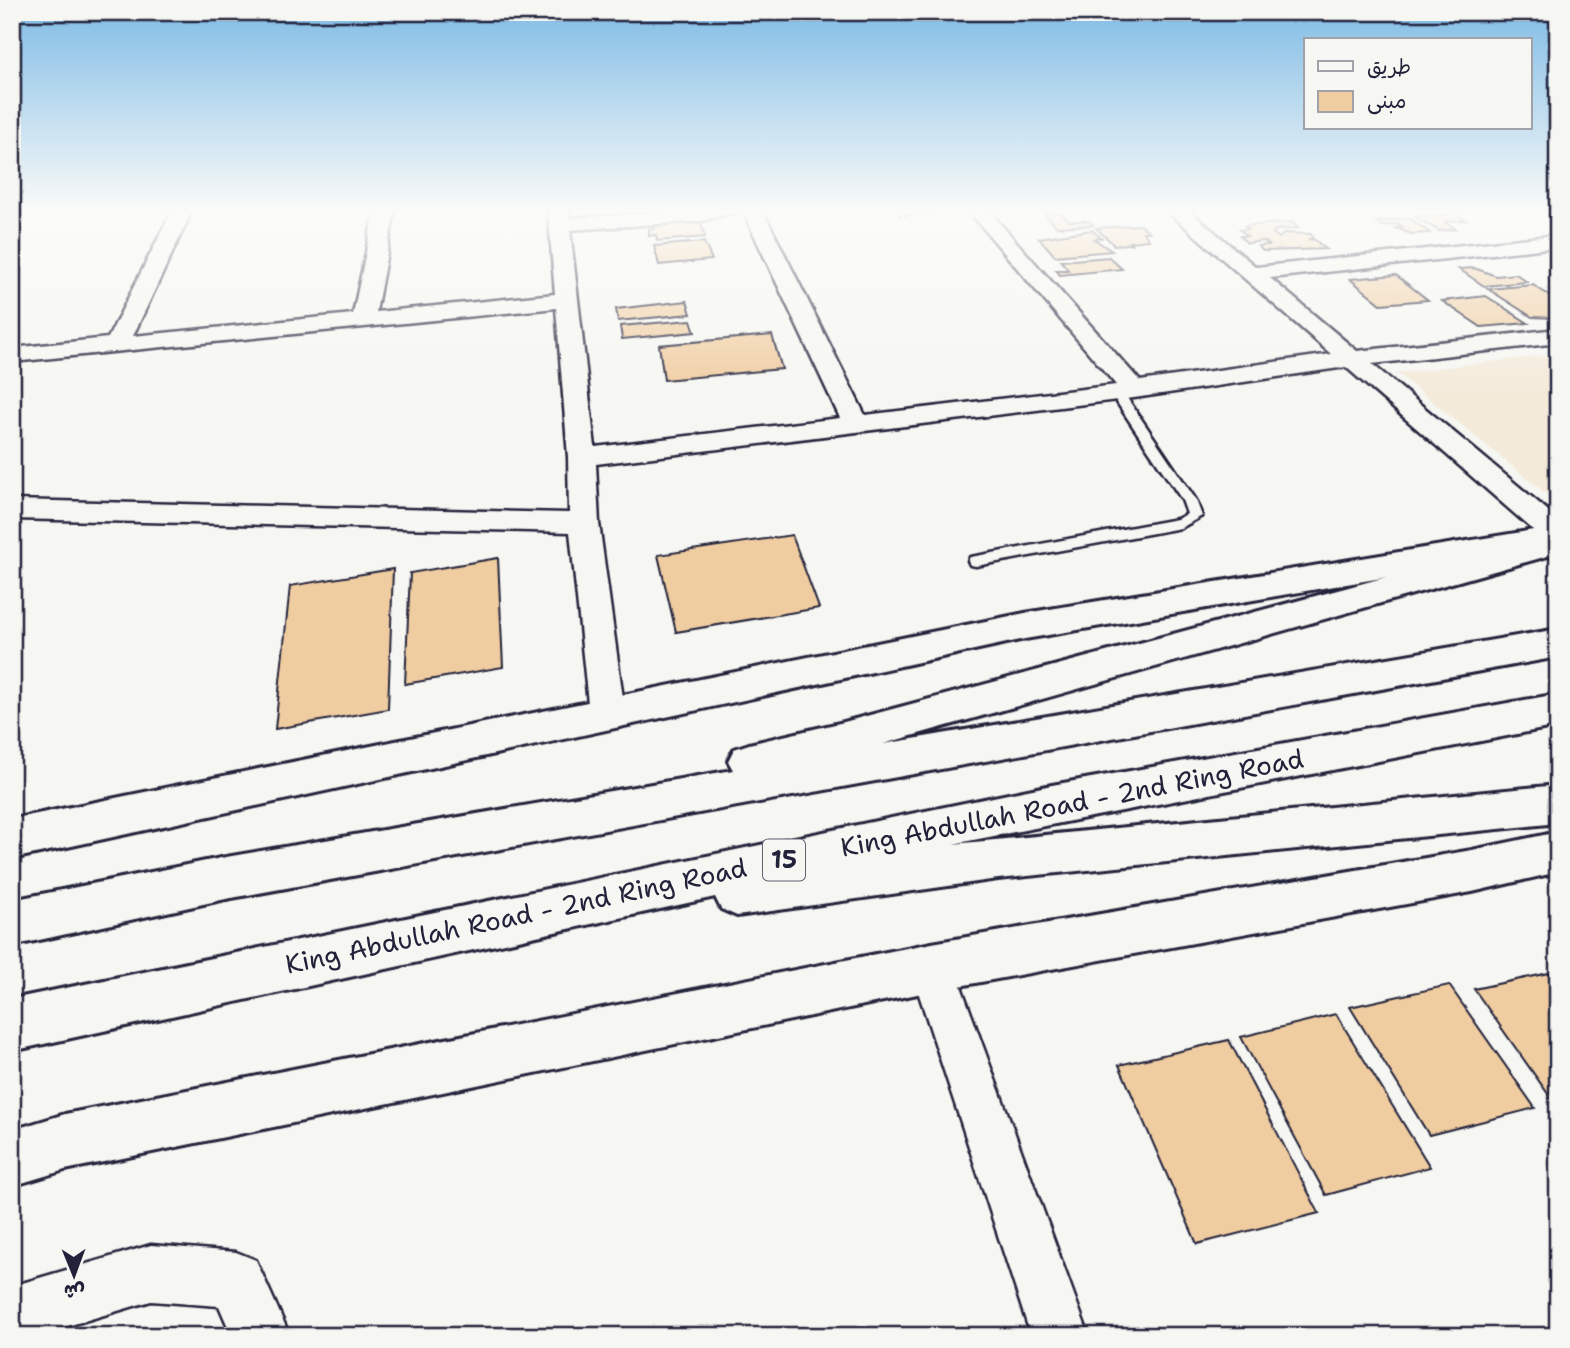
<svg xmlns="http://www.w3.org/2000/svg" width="1570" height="1348" font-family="'Shantell Sans','Playpen Sans Arabic',sans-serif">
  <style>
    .built { fill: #f4eada }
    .building { fill: #f0cda1; stroke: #22223b; stroke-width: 2 }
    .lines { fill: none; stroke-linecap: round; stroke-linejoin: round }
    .service-casing { stroke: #22223b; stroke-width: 5 }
    .minor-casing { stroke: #22223b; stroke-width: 5 }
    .tertiary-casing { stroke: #22223b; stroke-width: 6 }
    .secondary-casing { stroke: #22223b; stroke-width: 6 }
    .motorway-casing { stroke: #22223b; stroke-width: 6 }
    .service { fill: #f6f6f2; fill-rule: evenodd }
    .minor { fill: #f6f6f2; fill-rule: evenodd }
    .tertiary { fill: #f6f6f2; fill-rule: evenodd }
    .secondary { fill: #f6f6f2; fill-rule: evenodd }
    .motorway { fill: #f6f6f2; fill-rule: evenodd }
    .labels { text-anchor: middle; stroke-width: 5; stroke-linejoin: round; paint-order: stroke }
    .shield { fill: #f6f6f2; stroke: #626272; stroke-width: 2 }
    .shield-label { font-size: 24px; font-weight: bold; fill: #22223b }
    .street-label { font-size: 26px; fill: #22223b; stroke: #f6f6f2 }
  </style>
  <rect width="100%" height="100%" fill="#f6f6f2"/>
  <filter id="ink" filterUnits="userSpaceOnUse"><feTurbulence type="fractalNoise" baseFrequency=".0143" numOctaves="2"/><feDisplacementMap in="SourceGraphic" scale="14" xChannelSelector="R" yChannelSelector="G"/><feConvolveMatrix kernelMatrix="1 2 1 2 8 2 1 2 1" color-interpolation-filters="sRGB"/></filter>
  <g filter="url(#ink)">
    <!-- built -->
    <path class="built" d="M 1558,354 L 1558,500 L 1554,500 L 1397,373 Z"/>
    <!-- building -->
    <path class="building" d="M 895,209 L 939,209 L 941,212 L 900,216 Z
      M 1060,212 L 1069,221 L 1090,221 L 1093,225 L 1057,227 L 1044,213 Z
      M 1455,213 L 1466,220 L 1445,222 L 1456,229 L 1439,231 L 1415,217 Z
      M 1409,218 L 1430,233 L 1411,234 L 1396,228 L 1403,227 L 1398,224 L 1382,226 L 1376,222 Z
      M 700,220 L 705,237 L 657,241 L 656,235 L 649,236 L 649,229 L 654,229 L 653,223 Z
      M 1292,222 L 1299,228 L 1275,230 L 1273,233 L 1279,238 L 1285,233 L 1311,234 L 1313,239 L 1308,239 L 1315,240 L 1326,249 L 1263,251 L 1258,246 L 1269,245 L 1264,241 L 1247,243 L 1240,236 L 1247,236 L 1240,230 L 1248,229 L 1245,226 Z
      M 1141,225 L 1149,232 L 1143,232 L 1149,240 L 1129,242 L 1131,244 L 1114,245 L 1096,228 Z
      M 1092,230 L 1101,238 L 1094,239 L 1112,251 L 1055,256 L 1039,238 Z
      M 704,242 L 712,260 L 659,265 L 654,246 Z
      M 1109,257 L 1122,269 L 1060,275 L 1056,270 L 1068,270 L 1061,261 Z
      M 1474,268 L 1496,276 L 1516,274 L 1527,282 L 1484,286 L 1459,269 Z
      M 1396,275 L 1428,300 L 1381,304 L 1350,279 Z
      M 1533,285 L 1558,301 L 1557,318 L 1532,317 L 1488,289 Z
      M 1486,296 L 1528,323 L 1481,327 L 1442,301 Z
      M 687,301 L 691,314 L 618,321 L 616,309 Z
      M 691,320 L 695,332 L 622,339 L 620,326 Z
      M 772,335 L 782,369 L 664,380 L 659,345 Z
      M 792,535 L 819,608 L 676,632 L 658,555 Z
      M 498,558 L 503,667 L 405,684 L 410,573 Z
      M 393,569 L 388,709 L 275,729 L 290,586 Z
      M 1558,971 L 1558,1108 L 1474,989 Z
      M 1449,985 L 1535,1108 L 1429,1135 L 1350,1007 Z
      M 1336,1014 L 1430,1167 L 1326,1195 L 1241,1037 Z
      M 1229,1040 L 1319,1213 L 1197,1244 L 1119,1065 Z"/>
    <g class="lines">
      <!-- service casing -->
      <g class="service-casing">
        <path id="service" d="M 1116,388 L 1121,389 L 1196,500 L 1202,516 L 1181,528 L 976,566 L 970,565 L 968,561 L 970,557 L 976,556 L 1177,519 L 1187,514 L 1182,500 L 1110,392 Z"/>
      </g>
      <!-- minor casing -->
      <g class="minor-casing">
        <path id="minor" d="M 12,209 L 23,209 L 12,216 Z
          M 173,209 L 193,209 L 133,336 L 353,314 L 375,209 L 395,209 L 376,312 L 555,294 L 548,209 L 568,209 L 569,218 L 734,209 L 731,213 L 702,221 L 570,230 L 595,447 L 840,418 L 742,209 L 762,209 L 865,415 L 1116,385 L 967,209 L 987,209 L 1140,381 L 1331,354 L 1165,209 L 1187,209 L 1256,267 L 1558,235 L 1558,247 L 1270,278 L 1357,351 L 1558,329 L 1558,343 L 1372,364 L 1558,519 L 1558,545 L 1547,542 L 1346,367 L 1134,398 L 596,464 L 599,523 L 625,713 L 620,723 L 607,727 L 594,723 L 589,713 L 570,532 L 12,519 L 12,500 L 569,513 L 568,457 L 556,308 L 12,362 L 12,348 L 108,338 Z
          M 932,945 L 948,951 L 954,967 L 1089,1336 L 1031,1336 L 910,967 L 916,951 Z
          M 151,1245 L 236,1252 L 256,1260 L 290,1336 L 232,1336 L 219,1306 L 151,1301 L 34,1336 L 12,1336 L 12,1286 Z"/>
      </g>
      <!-- tertiary casing -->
      <g class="tertiary-casing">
        <path id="tertiary" d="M 1552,527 L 1558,528 L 1558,548 L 1552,549 L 1025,639 L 12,859 L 12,819 L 1025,613 Z"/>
      </g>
      <!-- secondary casing -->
      <g class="secondary-casing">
        <path id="secondary" d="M 1558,832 L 1558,872 L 1472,892 L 932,991 L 65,1170 L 12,1186 L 12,1130 L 65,1114 L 932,943 L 1472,850 Z"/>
      </g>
      <!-- motorway casing -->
      <g class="motorway-casing">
        <path id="motorway" d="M 1558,531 L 1558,553 L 883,744 L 1558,629 L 1558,657 L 226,899 L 12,946 L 12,900 L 226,857 L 733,770 L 728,761 L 734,749 L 749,744 L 844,722 Z
          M 1558,694 L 1558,726 L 953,844 L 1558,785 L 1558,823 L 998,879 L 737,916 L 721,909 L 715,897 L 12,1051 L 12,999 L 1052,785 Z"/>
      </g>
      <!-- service -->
      <use href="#service" class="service"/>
      <!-- minor -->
      <use href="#minor" class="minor"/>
      <!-- tertiary -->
      <use href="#tertiary" class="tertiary"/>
      <!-- secondary -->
      <use href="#secondary" class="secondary"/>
      <!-- motorway -->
      <use href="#motorway" class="motorway"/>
    </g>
  </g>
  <!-- sky -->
  <linearGradient id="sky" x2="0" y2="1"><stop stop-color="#7ebbe5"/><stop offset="0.53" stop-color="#fbfbf9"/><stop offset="1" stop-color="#fbfbf9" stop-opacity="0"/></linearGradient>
  <rect width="1570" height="398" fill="url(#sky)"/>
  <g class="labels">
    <!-- shield labels -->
    <rect class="shield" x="763" y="839.5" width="42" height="41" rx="5"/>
    <g class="shield-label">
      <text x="784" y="868">15</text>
    </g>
    <!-- street labels -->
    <g class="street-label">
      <text transform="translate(1072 803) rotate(-11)" y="9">King Abdullah Road - 2nd Ring Road</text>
      <text transform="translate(516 916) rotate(-12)" y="9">King Abdullah Road - 2nd Ring Road</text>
    </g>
  </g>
  <!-- margin -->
  <rect width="1570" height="1348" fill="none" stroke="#f6f6f2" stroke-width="42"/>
  <rect x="21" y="21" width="1528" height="1306" fill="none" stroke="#22223b" stroke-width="2.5" filter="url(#ink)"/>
  <!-- legend -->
  <rect x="1304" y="38" width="228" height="91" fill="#f6f6f2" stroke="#a1a1a9" stroke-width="2"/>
  <rect x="1318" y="61" width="35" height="10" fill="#f6f6f2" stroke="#a1a1a9" stroke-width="2"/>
  <text x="1367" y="74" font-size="21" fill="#22223b">طريق</text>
  <rect x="1318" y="91" width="35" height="21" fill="#f0cda1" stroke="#a1a1a9" stroke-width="2"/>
  <text x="1367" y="108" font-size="21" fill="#22223b">مبنى</text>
  <!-- north arrow -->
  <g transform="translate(74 1275) rotate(179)" stroke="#f6f6f2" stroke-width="5" paint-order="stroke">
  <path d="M0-5L12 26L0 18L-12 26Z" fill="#22223b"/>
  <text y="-10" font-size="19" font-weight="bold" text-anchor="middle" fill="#22223b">ش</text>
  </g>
</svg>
